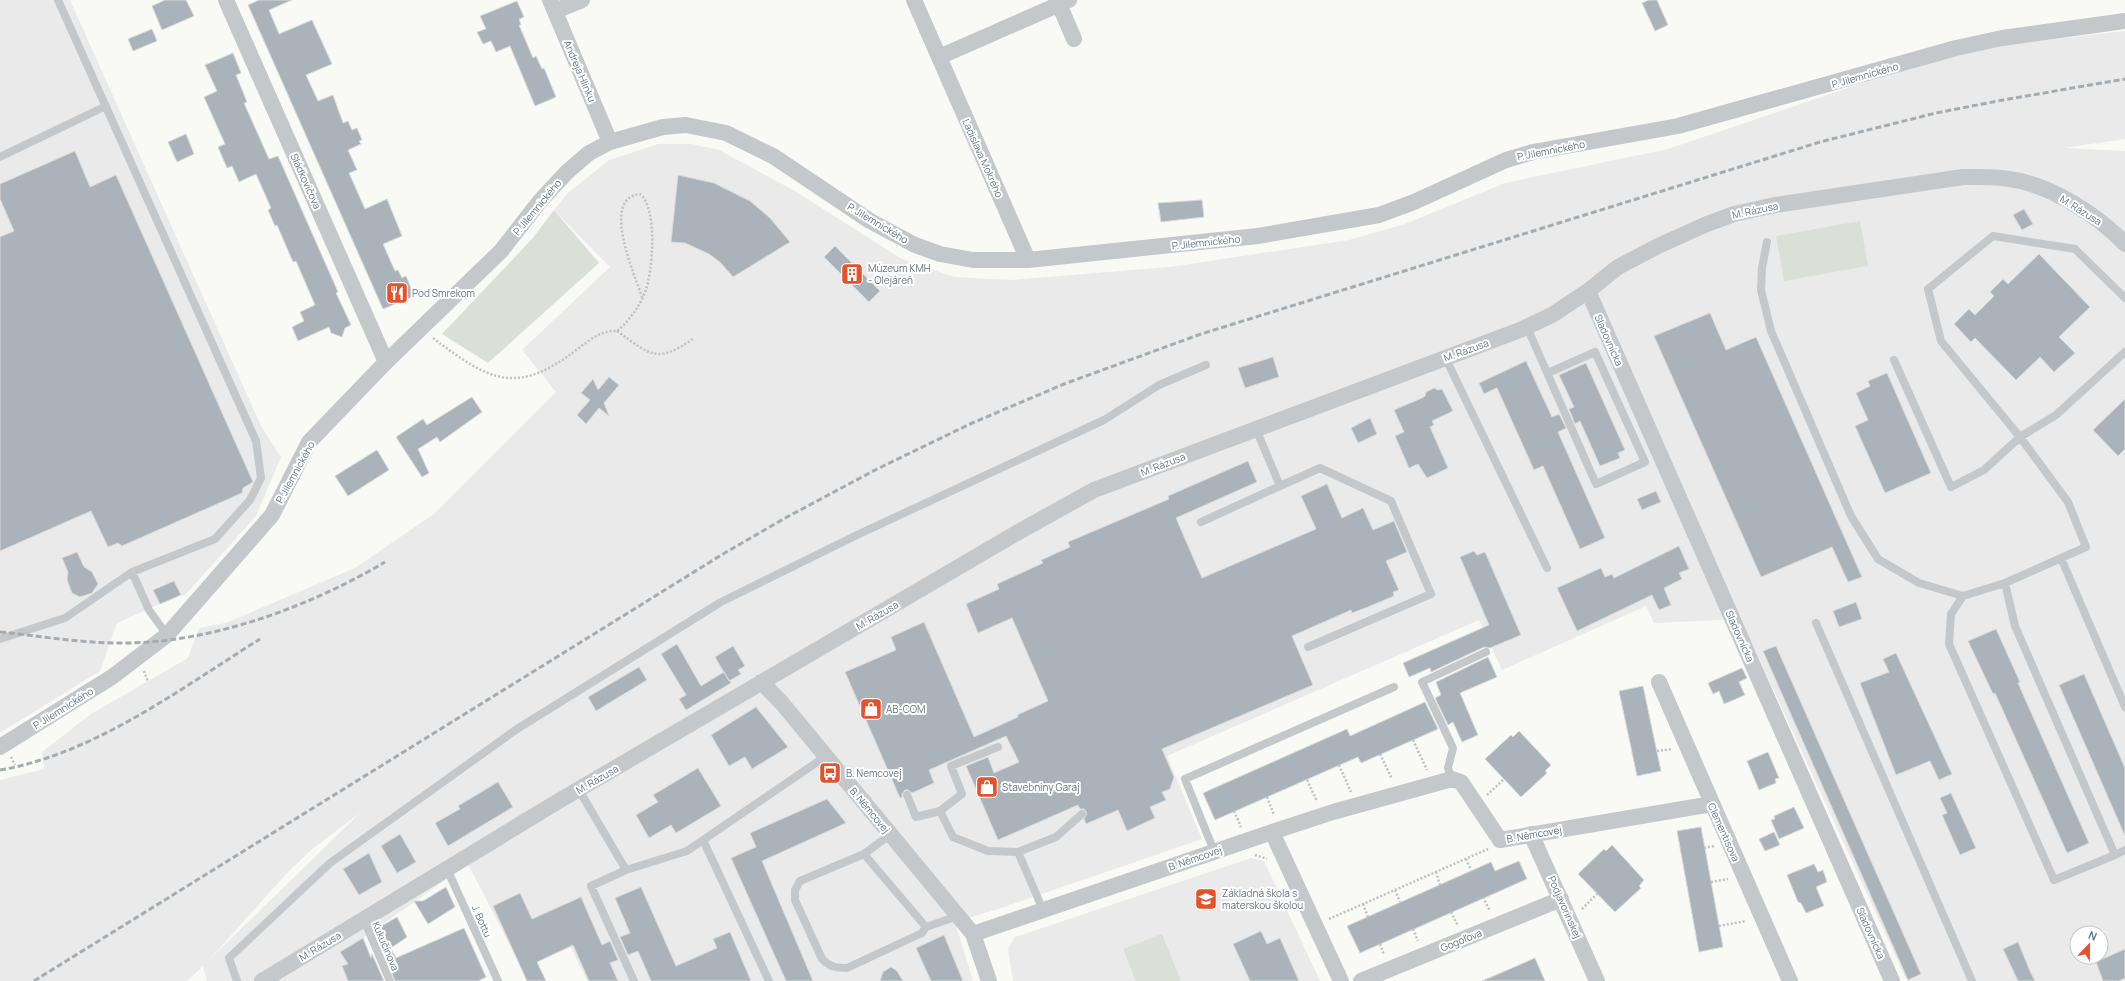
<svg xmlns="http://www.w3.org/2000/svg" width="2125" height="981" font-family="Manrope,sans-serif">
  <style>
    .built { fill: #e9eae9; fill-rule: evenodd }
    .green { fill: #dae0d7 }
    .building { fill: #aab3b9; stroke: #dadad8 }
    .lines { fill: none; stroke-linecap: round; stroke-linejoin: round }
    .path { stroke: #bec1c3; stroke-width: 2.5; stroke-dasharray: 2 2; stroke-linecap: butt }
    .service { stroke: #c4c8cb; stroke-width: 8 }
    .minor { stroke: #c4c8cb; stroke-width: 16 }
    .rail { stroke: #a4acb1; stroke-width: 3; stroke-dasharray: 6 3; stroke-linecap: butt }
    .labels { text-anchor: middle; stroke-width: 4; stroke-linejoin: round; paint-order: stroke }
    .street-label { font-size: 10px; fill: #637581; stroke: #fff }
    .poi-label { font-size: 10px; fill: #637581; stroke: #fff; text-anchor: start }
  </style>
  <rect width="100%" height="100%" fill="#f9f9f6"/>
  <!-- built -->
  <path class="built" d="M 0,0 L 70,0 L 261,426 L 281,457 L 256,516 L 185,595 L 180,595 L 117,623 L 100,671 L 0,733 Z
    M 2125,31 L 2125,139 L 2063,148 L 2125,151 L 2125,981 L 1907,981 L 1741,619 L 1654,623 L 1646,606 L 1502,670 L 1479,620 L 1167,756 L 1202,839 L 998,909 L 955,922 L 973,981 L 587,981 L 571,947 L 522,969 L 468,864 L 363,938 L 381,981 L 207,981 L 203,966 L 187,981 L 0,981 L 0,780 L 44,769 L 42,752 L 91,714 L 188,658 L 199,628 L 226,623 L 355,568 L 434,514 L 556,392 L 522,350 L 610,267 L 554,210 L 567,194 L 609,160 L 658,144 L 692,144 L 719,150 L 795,191 L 900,258 L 954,277 L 1011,280 L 1170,267 L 1349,240 L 1405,224 L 1505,183 L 1668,149 L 1933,59 L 1988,47 ZM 361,812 L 209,960 L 287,873 L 311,850 ZM 2077,933 L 2101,933 L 2101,957 L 2077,957 Z
    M 1251,858 L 1264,861 L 1320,981 L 1013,981 L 1008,949 L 1015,937 Z"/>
  <!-- green -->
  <path class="green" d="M 554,210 L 599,263 L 488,363 L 442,334 L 532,239 Z
    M 1860,221 L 1868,266 L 1784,281 L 1776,236 Z
    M 1162,934 L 1181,981 L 1136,981 L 1123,949 Z"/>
  <!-- building -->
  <path class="building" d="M 165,0 L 186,0 L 194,16 L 162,30 L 152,6 Z
    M 259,0 L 292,0 L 269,10 L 279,34 L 312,20 L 332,64 L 306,75 L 318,101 L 333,95 L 343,123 L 348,121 L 352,130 L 357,128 L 362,140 L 359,141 L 361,144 L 348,150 L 357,170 L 349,173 L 365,209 L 387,199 L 402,236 L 383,244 L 395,271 L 398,270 L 402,278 L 406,276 L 414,296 L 383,309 L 248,5 Z
    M 1649,0 L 1657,0 L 1668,25 L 1655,31 L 1642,3 Z
    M 517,1 L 524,17 L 519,19 L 521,25 L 519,25 L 533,58 L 536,56 L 542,69 L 544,68 L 556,97 L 535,106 L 510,46 L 496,52 L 491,41 L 483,44 L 477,32 L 486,29 L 480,16 Z
    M 152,29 L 157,41 L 133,51 L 128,39 Z
    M 233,53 L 241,73 L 236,75 L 247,102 L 244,103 L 269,159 L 278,156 L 338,292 L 336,293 L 351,325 L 345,328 L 342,337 L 331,333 L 329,327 L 298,341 L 292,327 L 304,321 L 300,312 L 315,305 L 296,261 L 293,262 L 277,225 L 275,226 L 268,210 L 271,208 L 256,174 L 239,182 L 232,166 L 227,168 L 218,147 L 225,144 L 204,97 L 217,91 L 205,65 Z
    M 186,134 L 194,154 L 177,162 L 168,142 Z
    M 75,151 L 90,187 L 116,175 L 253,482 L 243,488 L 242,493 L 122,546 L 118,543 L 108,547 L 91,511 L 0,551 L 0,237 L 14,231 L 0,199 L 0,184 Z
    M 678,175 L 714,183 L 750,201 L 770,218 L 790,242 L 733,277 L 720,262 L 709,254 L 685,243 L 671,242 Z
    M 1202,200 L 1204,217 L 1161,222 L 1158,203 Z
    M 2024,209 L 2033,224 L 2022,230 L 2013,215 Z
    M 835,246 L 880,291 L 869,302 L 824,257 Z
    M 2039,254 L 2090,307 L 2059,337 L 2075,353 L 2054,372 L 2040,357 L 2016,380 L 1975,338 L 1971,342 L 1954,324 L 1969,309 L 1975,315 L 1994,296 L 1990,292 L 2003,279 L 2008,284 Z
    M 1710,313 L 1726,350 L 1756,337 L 1862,577 L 1848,582 L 1832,547 L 1761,577 L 1654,336 Z
    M 1273,357 L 1279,377 L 1245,388 L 1238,368 Z
    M 1526,361 L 1552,417 L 1559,414 L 1566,428 L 1558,432 L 1605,538 L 1580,549 L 1543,466 L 1534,470 L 1497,388 L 1484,394 L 1479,383 Z
    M 1586,363 L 1625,450 L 1618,453 L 1620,458 L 1600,466 L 1580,421 L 1575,424 L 1569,409 L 1574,407 L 1559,375 Z
    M 1887,373 L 1931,473 L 1885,493 L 1855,426 L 1868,420 L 1856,393 L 1870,386 L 1868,381 Z
    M 609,377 L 619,385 L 604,403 L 609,416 L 599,408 L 586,424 L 577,415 L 590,400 L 581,393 L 593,379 L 598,390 Z
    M 1434,388 L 1438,390 L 1442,389 L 1453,411 L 1432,421 L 1434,425 L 1430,427 L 1448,468 L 1427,478 L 1418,464 L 1409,468 L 1395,436 L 1404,432 L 1394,410 L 1422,398 L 1425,396 L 1426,392 Z
    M 472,397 L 482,412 L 440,442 L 437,437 L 418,449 L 429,473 L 422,477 L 396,437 L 423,419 L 427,425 Z
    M 2125,399 L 2125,449 L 2118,456 L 2093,430 Z
    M 1370,418 L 1377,434 L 1358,443 L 1351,428 Z
    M 377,450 L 389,470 L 348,496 L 335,476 Z
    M 1248,461 L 1257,482 L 1176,518 L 1202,578 L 1316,529 L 1301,496 L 1327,484 L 1342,518 L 1363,508 L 1373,530 L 1394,521 L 1407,552 L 1386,561 L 1399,590 L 1393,592 L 1394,596 L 1368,607 L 1352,613 L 1351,610 L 1292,636 L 1313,685 L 1162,749 L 1174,777 L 1170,789 L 1162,792 L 1166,800 L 1150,807 L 1155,818 L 1127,831 L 1118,810 L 1086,824 L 1084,819 L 1087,813 L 1084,809 L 1080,809 L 1078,805 L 998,840 L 966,766 L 988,757 L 994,773 L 1019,762 L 1006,736 L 929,770 L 934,783 L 912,793 L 908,790 L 905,790 L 902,794 L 902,797 L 900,798 L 845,672 L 896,650 L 891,637 L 924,622 L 974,737 L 1018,717 L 1017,715 L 1048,701 L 1012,618 L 978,633 L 966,604 L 999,589 L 997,584 L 1043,563 L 1041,560 L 1070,547 L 1068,542 L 1169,499 L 1168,496 Z
    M 1656,491 L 1661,502 L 1642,510 L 1637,499 Z
    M 1679,546 L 1689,569 L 1679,573 L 1682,579 L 1664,588 L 1671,605 L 1659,610 L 1652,595 L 1577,631 L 1557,588 L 1601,568 L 1605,577 L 1612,574 L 1614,578 Z
    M 1474,551 L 1477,555 L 1485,552 L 1521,635 L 1490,648 L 1484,647 L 1431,672 L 1430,668 L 1409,677 L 1403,663 L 1489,625 L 1460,557 Z
    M 77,552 L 84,567 L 92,572 L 98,584 L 92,593 L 80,597 L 72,593 L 67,580 L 68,572 L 62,558 Z
    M 174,581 L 181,595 L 160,604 L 153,590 Z
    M 1856,602 L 1862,619 L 1839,627 L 1833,611 Z
    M 1996,629 L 2020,682 L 2018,683 L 2089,843 L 2067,853 L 1995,693 L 1993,694 L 1968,641 Z
    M 677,644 L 701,686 L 724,672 L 731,683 L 686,710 L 679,699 L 686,695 L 661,654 Z
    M 733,646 L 745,666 L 738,670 L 741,674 L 729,681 L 715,657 Z
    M 1776,646 L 1921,974 L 1908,980 L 1763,651 Z
    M 1896,653 L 1952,774 L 1939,780 L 1930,761 L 1896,775 L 1860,683 L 1889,672 L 1883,659 Z
    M 1488,657 L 1497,677 L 1460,693 L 1478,735 L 1462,742 L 1453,722 L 1448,725 L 1435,698 L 1441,695 L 1436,682 Z
    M 639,667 L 647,680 L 596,711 L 588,697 Z
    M 1742,668 L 1747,678 L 1739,682 L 1745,695 L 1724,704 L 1719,691 L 1713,694 L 1708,683 Z
    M 2084,674 L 2125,768 L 2125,836 L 2059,685 Z
    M 1643,686 L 1661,771 L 1637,776 L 1619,691 Z
    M 1425,702 L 1438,729 L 1361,763 L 1358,757 L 1215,820 L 1203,793 L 1347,729 L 1350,736 Z
    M 756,707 L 788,747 L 752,769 L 745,757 L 729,766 L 711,735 Z
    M 1519,731 L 1551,765 L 1545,771 L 1547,773 L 1521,797 L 1485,759 L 1511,735 L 1513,737 Z
    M 1768,752 L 1779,778 L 1775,779 L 1776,783 L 1759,790 L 1747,761 Z
    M 698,768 L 721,806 L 676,833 L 671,825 L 649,838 L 636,815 L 658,802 L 653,795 Z
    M 498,782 L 513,807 L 448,846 L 435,823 L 460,809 L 458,806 Z
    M 1951,793 L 1976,848 L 1960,855 L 1942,815 L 1947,813 L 1940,798 Z
    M 827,799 L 846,823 L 762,861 L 813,981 L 786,981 L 731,858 L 756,847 L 750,833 Z
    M 1794,807 L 1804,828 L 1779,839 L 1771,820 L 1775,819 L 1774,816 Z
    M 1701,827 L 1723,947 L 1699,952 L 1677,831 Z
    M 1774,832 L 1780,845 L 1765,851 L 1759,839 Z
    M 400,834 L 416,862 L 397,873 L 381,846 Z
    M 1612,845 L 1644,880 L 1639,886 L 1641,888 L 1615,912 L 1578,874 L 1604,849 L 1606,851 Z
    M 369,853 L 382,882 L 359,895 L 343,869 Z
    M 1519,861 L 1527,879 L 1360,953 L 1347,926 L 1491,862 L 1495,871 Z
    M 1814,864 L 1818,872 L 1823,870 L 1827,882 L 1816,887 L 1824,906 L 1806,913 L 1801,903 L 1798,902 L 1787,875 Z
    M 446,887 L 455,907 L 428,924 L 414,901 L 423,901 Z
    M 641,887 L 676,966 L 717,948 L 713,939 L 730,932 L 751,981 L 651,981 L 638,951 L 628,955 L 620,937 L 630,933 L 615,898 Z
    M 520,893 L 532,919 L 581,897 L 602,945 L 610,941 L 618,960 L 610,963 L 618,981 L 589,981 L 573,945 L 537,962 L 546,981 L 527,981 L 493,906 Z
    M 397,917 L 407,937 L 391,948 L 396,958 L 464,928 L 486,977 L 478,981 L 395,981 L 377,937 L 380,927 Z
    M 1261,931 L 1267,944 L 1280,938 L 1299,981 L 1250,981 L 1233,944 Z
    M 944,935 L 963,981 L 931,981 L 916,948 Z
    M 363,938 L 371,958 L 372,954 L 384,981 L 348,981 L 342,966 L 348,964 L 340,952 Z
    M 2018,942 L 2030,971 L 2035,981 L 2018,981 L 2003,949 Z
    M 2125,949 L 2125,978 L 2119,981 L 2103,981 L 2096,962 Z
    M 1535,958 L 1545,981 L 1482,981 Z
    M 891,967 L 897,971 L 903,981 L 880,981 L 883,972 Z"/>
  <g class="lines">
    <!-- path -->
    <path class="path" d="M 617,331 C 651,355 656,364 693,339
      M 433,338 C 491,382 517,396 579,348 C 591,339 602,330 617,331 C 629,321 640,306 645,292 C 653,272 658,208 640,194 C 600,198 635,275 642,297
      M 144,671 L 148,682
      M 1413,740 L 1427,770
      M 1657,751 L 1672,749
      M 1380,754 L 1392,779
      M 11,757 L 15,765
      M 1339,765 L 1351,792
      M 1307,780 L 1317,801
      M 1487,795 L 1504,779
      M 1267,797 L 1274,815
      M 1234,811 L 1241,827
      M 1704,848 L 1714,846
      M 1255,855 L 1267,859
      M 1466,859 L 1471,870
      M 1436,872 L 1440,885
      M 1711,882 L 1728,879
      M 1395,890 L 1400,902
      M 1483,897 L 1490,911
      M 1363,904 L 1368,917
      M 1582,909 L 1597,894
      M 1451,912 L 1458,926
      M 1329,919 L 1488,849
      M 1719,926 L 1746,921
      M 1413,929 L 1418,941
      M 1380,944 L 1384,955"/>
    <!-- service -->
    <path class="service" d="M 58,0 L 256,441 L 261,478 L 250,500 L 215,539 L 132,572 L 149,610 L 167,635
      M 0,157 L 106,106
      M 1767,242 L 1762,268 L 1761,290 L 1771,331 L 1851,516 L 1878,559 L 1919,583 L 1963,596 L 2005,583
      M 2125,298 L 2075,249 L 1993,236 L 1928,289 L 1941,341 L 2020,437 L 2068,502 L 2086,547 L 2005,583 L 2015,626 L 2115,855 L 2125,850
      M 1527,327 L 1596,484 L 1645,462 L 1595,352 L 1548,373
      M 1445,357 L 1547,568
      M 1894,360 L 1951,487 L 1984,470 L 2020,437 L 2056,415 L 2125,352
      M 1256,429 L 1280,486 L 1320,468 L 1391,501 L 1431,594 L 1308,647
      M 1201,522 L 1280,486
      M 2061,558 L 2125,707
      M 1963,596 L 1951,614 L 1949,644 L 2054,880 L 2115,855
      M 1816,623 L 1972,981
      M 0,639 L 65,618 L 132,572
      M 1452,779 L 1448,768 L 1453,748 L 1422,682 L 1486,652
      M 579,790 L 626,870 L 687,851 L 826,756
      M 907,795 L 916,817 L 940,811 L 962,794 L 951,766 L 998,747
      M 940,811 L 953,837 L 988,851 L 1018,852 L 1056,837 L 1082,814
      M 703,840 L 769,981
      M 1214,851 L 1185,779 L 1394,687
      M 1018,852 L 1043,910
      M 864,854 L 926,927 L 922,933 L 847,968 C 836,968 830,967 822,959 L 795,900 L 795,890 L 800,881 L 864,854 L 891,834
      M 447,869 L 498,981
      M 626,870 L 591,886 L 634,981
      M 364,920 L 390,981
      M 926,927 L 958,916
      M 237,981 L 229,958 L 330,863 L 517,729 L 721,602 L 857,535 L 1104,420 L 1159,385 L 1206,365"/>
    <!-- minor -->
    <path class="minor" d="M 226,0 L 386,362
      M 550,0 L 610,142
      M 914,0 L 1028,260
      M 1059,4 L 1074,39
      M 555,11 L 582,0
      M 939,57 L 1069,0
      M 1588,291 L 1892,981
      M 761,682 L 781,702 L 973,934 L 989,981
      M 1659,682 L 1790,981
      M 0,747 L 112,677 L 167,635 L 272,515 L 309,442 L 386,362 L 501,251 L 540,201 L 567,172 L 589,153 L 610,142 L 663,127 L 686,125 L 726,133 L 773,156 L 870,221 L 915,245 L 940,254 L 973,260 L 1028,260 L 1258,236 L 1379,215 L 1414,202 L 1506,160 L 1533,152 L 1678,126 L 1956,48 L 2002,38 L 2125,21
      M 1272,832 L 1341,981
      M 1531,834 L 1597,981
      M 973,934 L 1272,832 L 1333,812 L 1452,779 L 1461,782 L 1500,840 L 1712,804
      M 262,981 L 557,802 L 1022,530 L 1094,490 L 1520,330 L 1552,315 L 1588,291 L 1618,267 L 1658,246 L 1707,224 L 1734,214 L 1775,205 L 1963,177 C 1979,177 1994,176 2009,179 C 2049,184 2098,215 2125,244
      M 1361,981 L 1561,899"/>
    <!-- rail -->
    <path class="rail" d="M 0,632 C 42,636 85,644 127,643 C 214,642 311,606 385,562
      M 0,770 C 94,754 180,689 260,639
      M 34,981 L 723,554 L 787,517 L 877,469 L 970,424 L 1064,384 L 1201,334 L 1820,142 L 1936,113 L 2003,100 L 2125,79"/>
  </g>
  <!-- icons -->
  <defs>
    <g id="building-square" transform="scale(1.15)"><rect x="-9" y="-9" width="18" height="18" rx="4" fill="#e4512a" stroke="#fff"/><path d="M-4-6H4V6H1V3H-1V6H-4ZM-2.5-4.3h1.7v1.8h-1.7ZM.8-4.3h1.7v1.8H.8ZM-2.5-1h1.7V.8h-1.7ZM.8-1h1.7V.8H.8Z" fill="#fff"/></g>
    <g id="restaurant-square" transform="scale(1.15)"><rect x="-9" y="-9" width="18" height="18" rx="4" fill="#e4512a" stroke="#fff"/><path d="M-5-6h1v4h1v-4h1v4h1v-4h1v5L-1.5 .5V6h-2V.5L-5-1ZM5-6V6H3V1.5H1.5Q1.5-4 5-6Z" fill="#fff"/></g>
    <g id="shop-square" transform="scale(1.15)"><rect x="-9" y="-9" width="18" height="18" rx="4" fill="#e4512a" stroke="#fff"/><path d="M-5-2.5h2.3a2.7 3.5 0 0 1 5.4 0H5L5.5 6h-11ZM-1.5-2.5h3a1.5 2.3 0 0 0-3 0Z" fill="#fff"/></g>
    <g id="bus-square" transform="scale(1.15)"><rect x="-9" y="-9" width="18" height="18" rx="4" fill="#e4512a" stroke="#fff"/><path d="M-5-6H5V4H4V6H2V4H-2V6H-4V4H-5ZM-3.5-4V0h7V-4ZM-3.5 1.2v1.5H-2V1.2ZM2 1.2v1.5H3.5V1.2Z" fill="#fff"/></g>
    <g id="school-square" transform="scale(1.15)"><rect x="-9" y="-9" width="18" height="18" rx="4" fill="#e4512a" stroke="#fff"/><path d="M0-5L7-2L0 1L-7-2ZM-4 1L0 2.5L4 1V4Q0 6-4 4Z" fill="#fff"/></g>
  </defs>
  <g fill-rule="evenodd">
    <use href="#building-square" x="852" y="274"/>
    <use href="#restaurant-square" x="397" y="293"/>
    <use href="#shop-square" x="871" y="709"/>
    <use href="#bus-square" x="830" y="773"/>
    <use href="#shop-square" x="987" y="787"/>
    <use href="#school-square" x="1206" y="899"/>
  </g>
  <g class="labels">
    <!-- street labels -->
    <g class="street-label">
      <text transform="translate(580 71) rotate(67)" y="4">Andreja Hlinku</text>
      <text transform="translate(1865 75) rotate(-16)" y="4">P. Jilemnického</text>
      <text transform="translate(1551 150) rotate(-11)" y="4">P. Jilemnického</text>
      <text transform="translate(983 158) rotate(66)" y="4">Ladislava Mokrého</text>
      <text transform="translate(306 181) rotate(66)" y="4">Sládkovičova</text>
      <text transform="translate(537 207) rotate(-50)" y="4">P. Jilemnického</text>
      <text transform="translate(1755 210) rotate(-12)" y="4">M. Rázusa</text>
      <text transform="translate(2081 210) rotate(32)" y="4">M. Rázusa</text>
      <text transform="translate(878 223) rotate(31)" y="4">P. Jilemnického</text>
      <text transform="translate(1206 242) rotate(-6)" y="4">P. Jilemnického</text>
      <text transform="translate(1609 340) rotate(66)" y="4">Sladovnícka</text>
      <text transform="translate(1466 350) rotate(-20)" y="4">M. Rázusa</text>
      <text transform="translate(1163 464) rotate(-21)" y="4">M. Rázusa</text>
      <text transform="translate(295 472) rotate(-61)" y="4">P. Jilemnického</text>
      <text transform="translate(877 615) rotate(-30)" y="4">M. Rázusa</text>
      <text transform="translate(1740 636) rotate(66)" y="4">Sladovnícka</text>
      <text transform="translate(63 708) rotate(-32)" y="4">P. Jilemnického</text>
      <text transform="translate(597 779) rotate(-30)" y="4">M. Rázusa</text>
      <text transform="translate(870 810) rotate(50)" y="4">B. Němcovej</text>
      <text transform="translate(1724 832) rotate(66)" y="4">Clementisova</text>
      <text transform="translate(1534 834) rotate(-10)" y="4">B. Němcovej</text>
      <text transform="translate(1195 858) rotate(-19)" y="4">B. Němcovej</text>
      <text transform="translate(1565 907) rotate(66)" y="4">Podjavorinskej</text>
      <text transform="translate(482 921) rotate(66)" y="4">J. Bottu</text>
      <text transform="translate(1871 933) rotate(66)" y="4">Sladovnícka</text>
      <text transform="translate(1461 940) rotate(-22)" y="4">Gogoľova</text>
      <text transform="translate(320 946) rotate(-31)" y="4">M. Rázusa</text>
      <text transform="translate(386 946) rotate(67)" y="4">Kukučínova</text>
    </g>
    <!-- poi labels -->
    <g class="poi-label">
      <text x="868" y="272">Múzeum KMH<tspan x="868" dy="12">- Olejáreň</tspan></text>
      <text x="412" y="297">Pod Smrekom</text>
      <text x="886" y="713">AB-COM</text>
      <text x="846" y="777">B. Nemcovej</text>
      <text x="1002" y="791">Stavebniny Garaj</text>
      <text x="1222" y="897">Základná škola s<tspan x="1222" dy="12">materskou školou</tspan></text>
    </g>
  </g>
  <!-- north arrow -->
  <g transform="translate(2089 945) rotate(22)"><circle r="19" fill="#ffffff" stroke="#c1c8cd"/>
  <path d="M0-3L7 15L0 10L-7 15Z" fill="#e4512a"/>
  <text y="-6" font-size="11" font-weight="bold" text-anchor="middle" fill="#637581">N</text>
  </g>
</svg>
